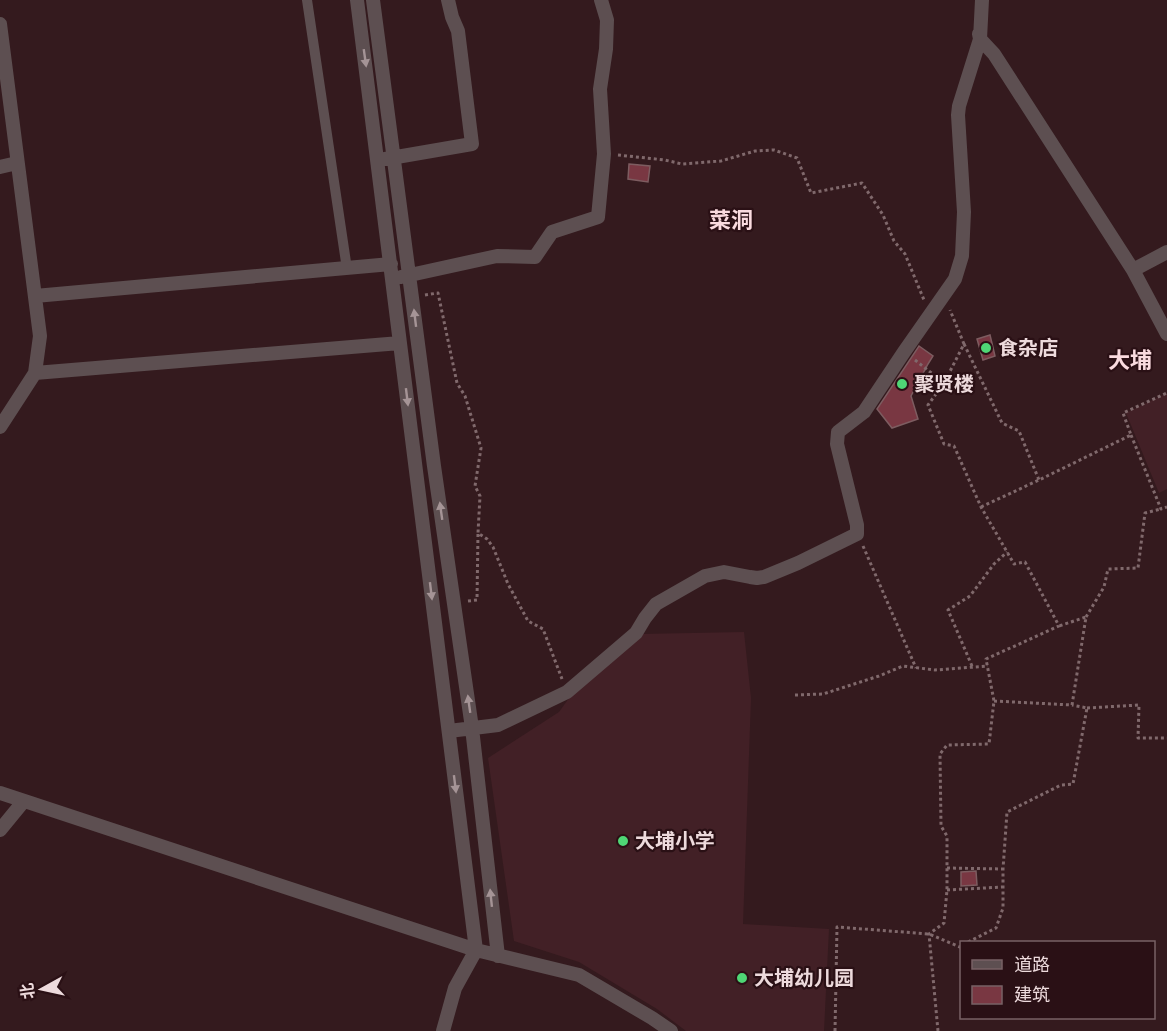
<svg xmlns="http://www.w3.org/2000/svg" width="1167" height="1031" font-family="'Exo 2','Noto Sans SC',sans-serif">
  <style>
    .built { fill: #422026 }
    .building { fill: #793742; stroke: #7d5c60; stroke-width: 1.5 }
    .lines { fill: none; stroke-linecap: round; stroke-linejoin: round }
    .path { stroke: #80696c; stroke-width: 3; stroke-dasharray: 3 3; stroke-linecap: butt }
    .pedestrian { stroke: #5d4f51; stroke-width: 10 }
    .minor { stroke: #5d4f51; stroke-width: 14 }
    .oneway { fill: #a59496 }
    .poi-dot { fill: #4fd675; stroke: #2a1015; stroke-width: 2 }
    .labels { text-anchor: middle; stroke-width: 4.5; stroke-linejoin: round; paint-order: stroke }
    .poi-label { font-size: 20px; font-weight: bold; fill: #eddadc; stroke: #2a1015; text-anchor: start }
    .quarter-label { font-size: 22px; font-weight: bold; fill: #fadbdf; stroke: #2a1015 }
  </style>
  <rect width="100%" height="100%" fill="#341a1e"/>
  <!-- built -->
  <path class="built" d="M 1167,393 L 1167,489 L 1159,493 L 1126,413 Z
    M 744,632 L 751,698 L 743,924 L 829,929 L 824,1031 L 686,1031 L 657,1009 L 579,962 L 514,941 L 488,758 L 559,712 L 590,669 L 640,634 Z"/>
  <!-- building -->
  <path class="building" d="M 629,164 L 650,166 L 648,182 L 628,179 Z
    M 990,335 L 995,356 L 983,360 L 977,339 Z
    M 919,346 L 933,356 L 928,364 L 911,396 L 918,419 L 892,428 L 877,409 Z
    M 976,871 L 977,885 L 961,886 L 961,872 Z"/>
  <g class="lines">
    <!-- path -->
    <path class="path" d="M 618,155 L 665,160 L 682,164 L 721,161 L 755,151 L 774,150 L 797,158 L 811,193 L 862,183 L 883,215 L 894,241 L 905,254 L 924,300
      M 425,295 L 438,293 L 457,383 L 465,396 L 481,448 L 475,486 L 480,496 L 478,533 L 487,539 L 493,547 L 508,584 L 528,621 L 543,629 L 562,679
      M 964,344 L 1002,423 L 1019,431 L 1039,480
      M 915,360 L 944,383
      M 1131,435 L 1161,509 L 1167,507
      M 981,507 L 1039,480 L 1131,435 L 1123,413 L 1167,393
      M 863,546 L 916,668
      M 468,601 L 477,600 L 478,533
      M 1086,617 L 1104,587 L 1108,569 L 1138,568 L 1145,513 L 1161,509
      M 972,666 L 948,610 L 970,596 L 994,564 L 1007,552
      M 795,695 L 823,694 L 879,676 L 903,666 L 935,670 L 988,666
      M 994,701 L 1072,705 L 1086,617 L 1059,626
      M 1087,708 L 1139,705 L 1138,738 L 1167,738
      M 947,868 L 1003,869
      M 947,890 L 1003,887
      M 968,942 L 996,928 L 1003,908 L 1003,869 L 1007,812 L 1061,785 L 1073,784 L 1087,708 L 1072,705
      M 835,1031 L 837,927 L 929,934 L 960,947 L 962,946
      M 938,1031 L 929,934 L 944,923 L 947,890 L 947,836 L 941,826 L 940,754 L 947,745 L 989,744 L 994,701 L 986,659 L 1059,626 L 1025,562 L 1014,564 L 981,507 L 954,446 L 944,444 L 928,405 L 944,383 L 964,344 L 950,310"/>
    <!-- pedestrian -->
    <path class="pedestrian" d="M 307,0 L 347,269"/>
    <!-- minor -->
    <path class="minor" d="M 357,0 L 476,950 L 455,988 L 443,1031
      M 373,0 L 434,466 L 472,728 L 498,956
      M 0,24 L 40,336 L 35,373 L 0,427
      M 979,34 L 980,39 L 994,54 L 1133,270 L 1167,334
      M 385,159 L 472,144 L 458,31 L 452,17 L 448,0
      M 0,167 L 17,163
      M 1133,270 L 1167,252
      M 401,277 L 497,256 L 535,257 L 552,232 L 598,217 L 604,154 L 600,89 L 606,49 L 607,20 L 601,0
      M 35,296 L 391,264
      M 35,373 L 400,343
      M 449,731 L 498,725 L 567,692 L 636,633 L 645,618 L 656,604 L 705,576 L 724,572 L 750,577 L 757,578 L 764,577 L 798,563 L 857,534 L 857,525 L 837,444 L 838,432 L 864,412 L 904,352 L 955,279 L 962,256 L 964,212 L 958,115 L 959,106 L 980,39 L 982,0
      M 0,793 L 476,950 L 579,975 L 652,1018 L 671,1031
      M 0,830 L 23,802"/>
  </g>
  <!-- one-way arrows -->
  <defs><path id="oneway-solid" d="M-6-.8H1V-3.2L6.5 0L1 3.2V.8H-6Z" transform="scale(1.5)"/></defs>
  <g class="oneway">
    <use href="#oneway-solid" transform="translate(365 58) rotate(82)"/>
    <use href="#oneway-solid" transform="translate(415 318) rotate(-97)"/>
    <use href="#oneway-solid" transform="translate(407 397) rotate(83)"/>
    <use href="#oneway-solid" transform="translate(441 511) rotate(-98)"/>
    <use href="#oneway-solid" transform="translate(431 591) rotate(83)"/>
    <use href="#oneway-solid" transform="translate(469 704) rotate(-98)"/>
    <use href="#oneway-solid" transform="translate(455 784) rotate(83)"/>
    <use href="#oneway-solid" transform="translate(491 898) rotate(-96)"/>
  </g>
  <!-- markers -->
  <g class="poi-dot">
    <circle cx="986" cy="348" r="6"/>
    <circle cx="902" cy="384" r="6"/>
    <circle cx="623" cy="841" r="6"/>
    <circle cx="742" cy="978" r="6"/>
  </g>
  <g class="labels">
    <!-- poi labels -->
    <g class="poi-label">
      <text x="998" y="355">食杂店</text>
      <text x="914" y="391">聚贤楼</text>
      <text x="635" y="848">大埔小学</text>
      <text x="754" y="985">大埔幼儿园</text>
    </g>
    <!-- quarter labels -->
    <g class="quarter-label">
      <text x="731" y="228">菜洞</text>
      <text x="1130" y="368">大埔</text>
    </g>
  </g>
  <!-- legend -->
  <rect x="960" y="941" width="195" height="78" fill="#2a1015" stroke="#786165" stroke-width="1.5"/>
  <rect x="972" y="960" width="30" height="9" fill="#5d4f51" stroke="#786165" stroke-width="1.5"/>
  <text x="1014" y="971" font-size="18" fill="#eddadc">道路</text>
  <rect x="972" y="986" width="30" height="18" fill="#793742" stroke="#786165" stroke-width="1.5"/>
  <text x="1014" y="1001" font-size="18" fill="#eddadc">建筑</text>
  <!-- north arrow -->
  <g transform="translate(42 989) rotate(262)" stroke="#2a1015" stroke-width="4.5" paint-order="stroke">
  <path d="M0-4.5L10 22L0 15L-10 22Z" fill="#eddadc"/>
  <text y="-9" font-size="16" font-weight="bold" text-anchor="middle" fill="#eddadc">北</text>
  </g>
</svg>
